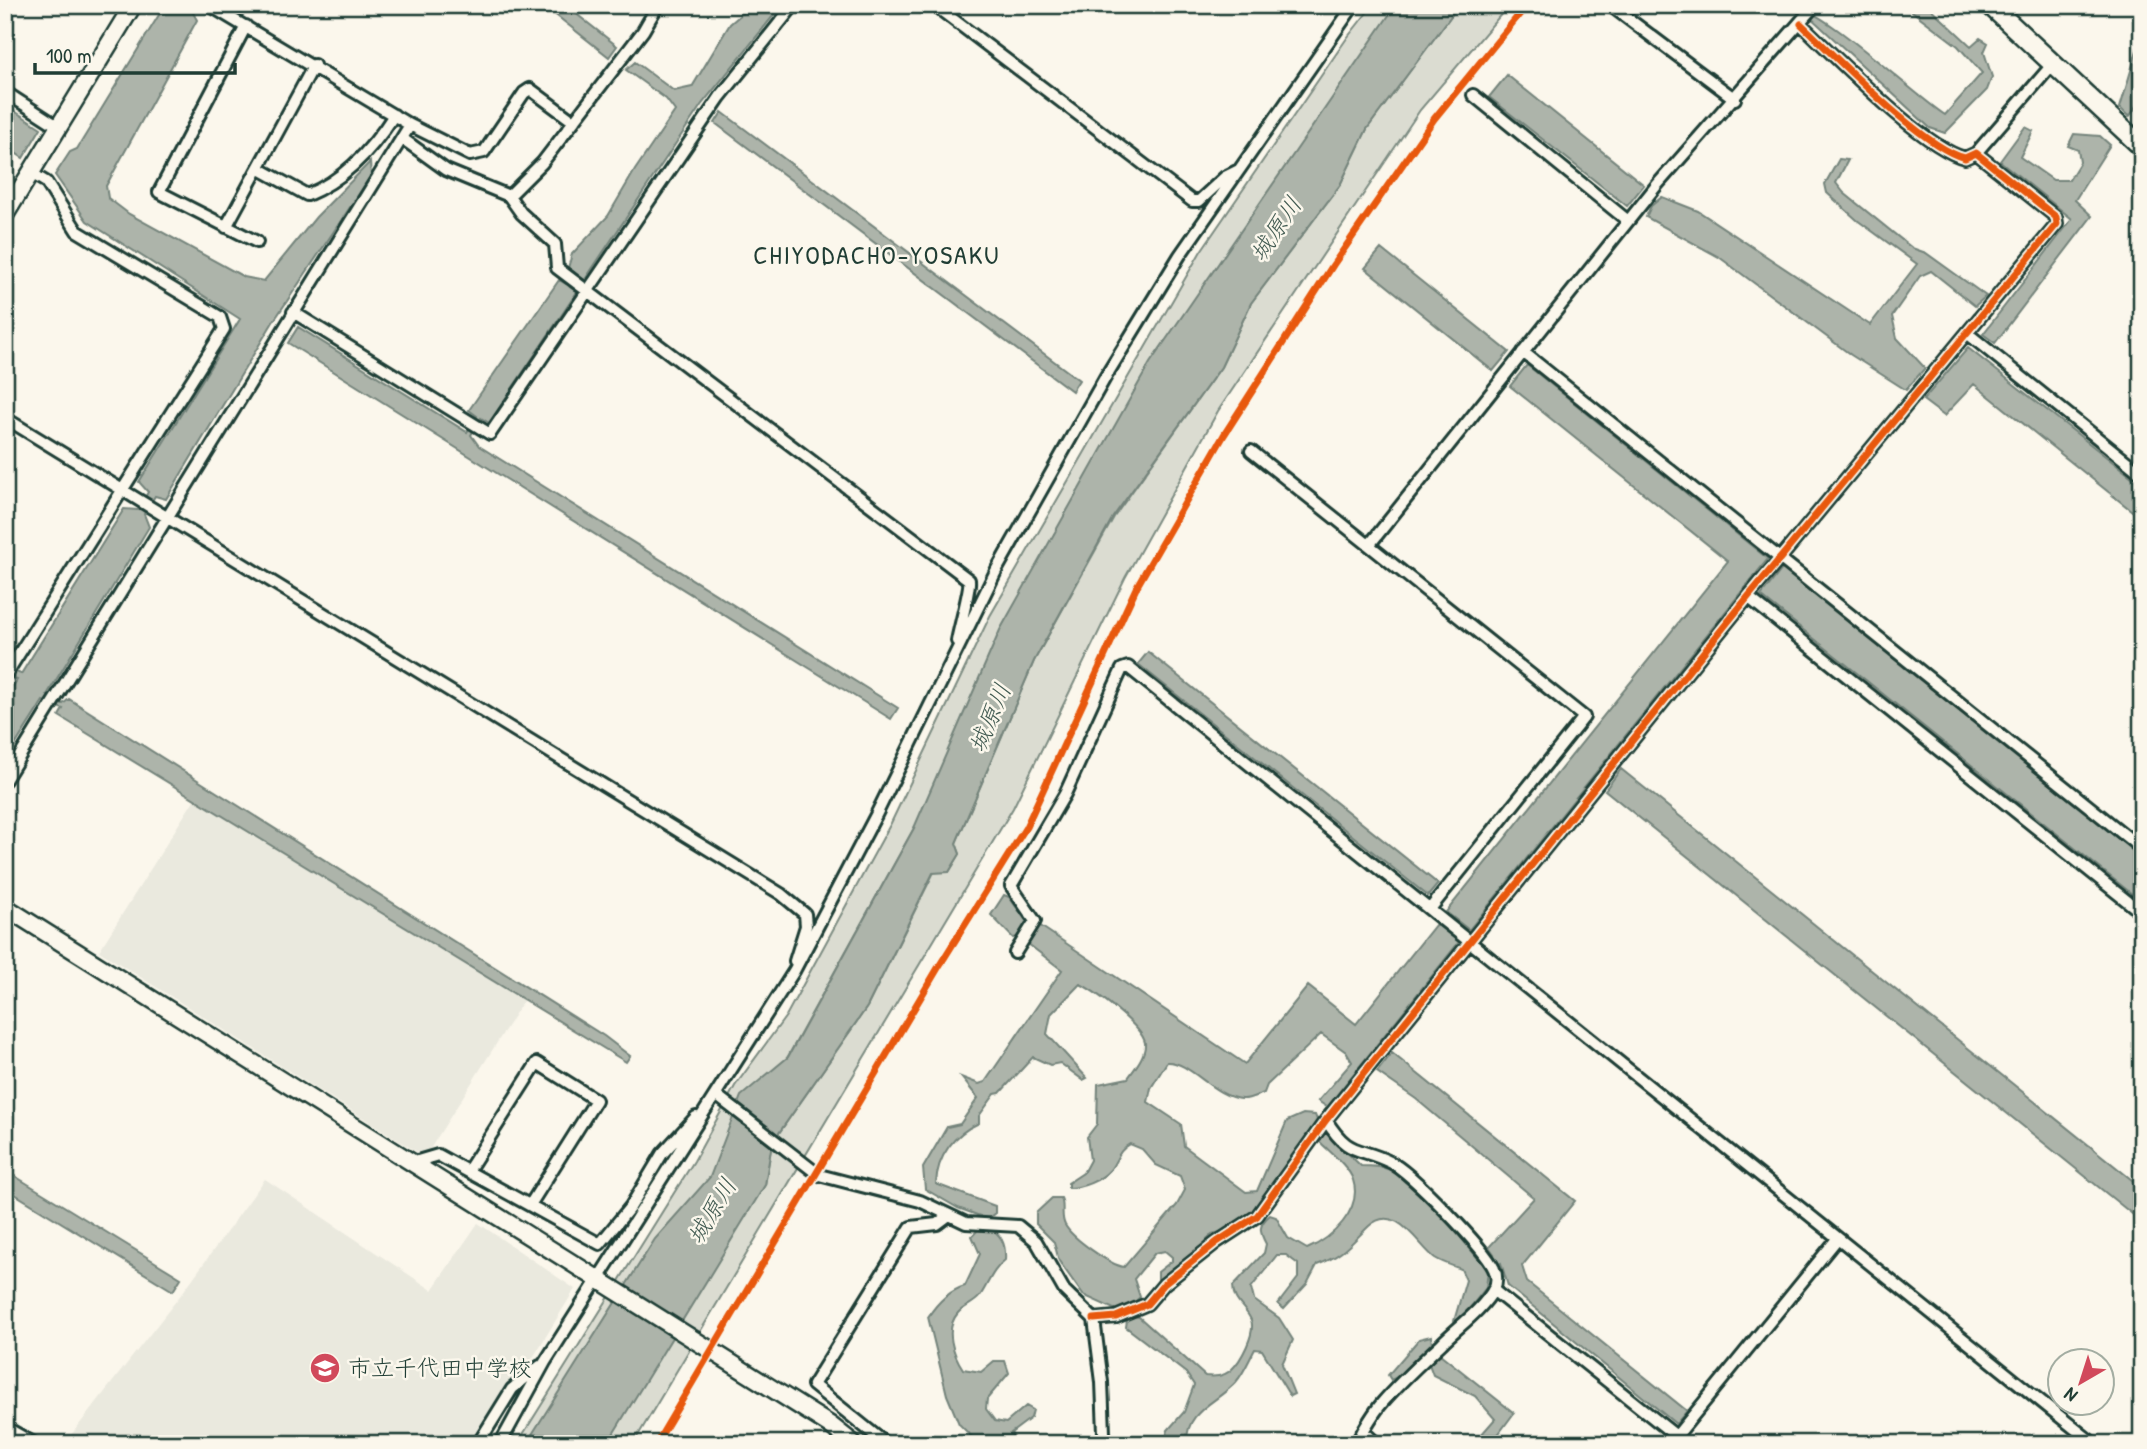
<svg xmlns="http://www.w3.org/2000/svg" width="2147" height="1449" font-family="'Patrick Hand','Klee One',sans-serif">
  <style>
    .built { fill: #eae9de }
    .green { fill: #dbdcd1; stroke: #7d8c82; stroke-width: 2 }
    .water { fill: #adb4aa; stroke: #74847b; stroke-width: 2 }
    .lines { fill: none; stroke-linecap: round; stroke-linejoin: round }
    .street-casing { stroke: #1f3d34; stroke-width: 16 }
    .secondary-casing { stroke: #1f3d34; stroke-width: 21 }
    .primary-casing { stroke: #1f3d34; stroke-width: 23 }
    .street { stroke: #fbf7ec; stroke-width: 10 }
    .secondary { stroke: #fbf7ec; stroke-width: 16 }
    .primary { stroke: #fbf7ec; stroke-width: 18 }
    .cycleway-casing { stroke: #fbf7ec; stroke-width: 11 }
    .cycleway { stroke: #e8590c; stroke-width: 7 }
    .labels { text-anchor: middle; stroke-width: 5; stroke-linejoin: round; paint-order: stroke }
    .poi-label { font-size: 23px; fill: #1f3d34; stroke: #fbf7ec; text-anchor: start }
    .water-label { font-size: 24px; font-style: italic; fill: #425b52; stroke: #fbf7ec }
    .quarter-label { font-size: 26px; letter-spacing: 2px; fill: #1f3d34; stroke: #fbf7ec }
  </style>
  <rect width="100%" height="100%" fill="#fbf7ec"/>
  <filter id="ink" filterUnits="userSpaceOnUse"><feTurbulence type="fractalNoise" baseFrequency=".0143" numOctaves="2"/><feDisplacementMap in="SourceGraphic" scale="14" xChannelSelector="R" yChannelSelector="G"/><feConvolveMatrix kernelMatrix="1 2 1 2 8 2 1 2 1" color-interpolation-filters="sRGB"/></filter>
  <g filter="url(#ink)">
    <!-- built -->
    <path class="built" d="M 199,792 L 527,995 L 425,1157 L 99,951 Z
      M 265,1179 L 432,1290 L 478,1223 L 575,1289 L 480,1444 L 64,1444 L 183,1292 Z"/>
    <!-- green -->
    <path class="green" d="M 1373,5 L 1410,5 L 945,784 L 914,828 L 712,1194 L 544,1444 L 517,1444 L 694,1161 L 735,1086 L 786,1016 L 891,823 L 990,616 L 1201,251 L 1347,38 Z
      M 1459,5 L 1509,5 L 1420,110 L 1218,411 L 1125,578 L 1013,808 L 633,1444 L 599,1444 L 765,1185 L 772,1143 L 867,1007 L 934,872 L 949,872 L 960,854 L 956,843 L 1034,661 L 1114,517 L 1221,367 L 1251,303 L 1340,185 L 1367,129 Z"/>
    <!-- water -->
    <path class="water" d="M 165,5 L 189,5 L 197,20 L 106,186 L 108,198 L 129,214 L 244,277 L 264,281 L 316,217 L 370,162 L 371,176 L 273,322 L 166,499 L 155,496 L 144,514 L 149,527 L 47,695 L 63,704 L 69,699 L 604,1036 L 630,1056 L 626,1062 L 59,716 L 63,709 L 43,701 L 5,761 L 5,699 L 17,680 L 5,675 L 5,668 L 21,674 L 124,509 L 138,510 L 148,492 L 139,482 L 240,319 L 87,221 L 55,175 L 70,152 L 77,149 Z
      M 543,5 L 565,5 L 617,46 L 609,57 Z
      M 752,5 L 782,5 L 702,104 L 584,281 L 577,277 L 570,287 L 577,292 L 489,423 L 481,418 L 471,435 L 479,446 L 898,708 L 891,719 L 288,343 L 298,327 L 467,432 L 477,416 L 469,410 L 559,280 L 566,284 L 574,272 L 568,268 L 572,254 L 608,216 L 635,170 L 675,111 L 666,99 L 626,70 L 635,62 L 674,91 L 692,87 L 730,24 Z
      M 1396,5 L 1459,5 L 1367,129 L 1340,185 L 1251,303 L 1221,367 L 1113,517 L 1034,661 L 956,843 L 960,854 L 949,872 L 933,873 L 867,1007 L 772,1143 L 765,1185 L 607,1444 L 526,1444 L 655,1239 L 710,1177 L 741,1096 L 788,1057 L 914,828 L 1000,630 L 1150,363 Z
      M 1789,5 C 1821,5 1911,93 1945,115 L 1982,73 L 1958,46 L 1904,5 L 1927,5 L 1971,46 L 1980,38 L 1988,43 L 1984,52 L 1992,77 L 1987,90 L 1945,133 L 1930,128 L 1808,15 Z
      M 2142,33 C 2142,59 2147,97 2129,117 L 2120,108 Z
      M 1507,75 L 1644,185 L 1627,206 L 1489,97 Z
      M 5,105 L 41,128 L 23,158 L 5,146 Z
      M 722,112 L 1079,380 L 1072,391 L 715,123 Z
      M 2025,127 L 2033,131 L 2020,157 L 2053,180 L 2069,180 L 2080,162 L 2078,150 L 2068,146 L 2074,134 L 2100,136 L 2110,145 L 2075,200 L 2092,216 L 1995,343 L 1983,334 L 2072,219 L 2000,161 Z
      M 1839,159 L 1848,160 L 1836,183 L 1844,193 L 1912,248 L 1926,253 L 1986,296 L 1975,306 L 1931,271 L 1920,276 L 1892,316 L 1897,338 L 1925,368 L 1906,390 L 1851,355 L 1719,257 L 1646,217 L 1651,206 L 1662,197 L 1698,211 L 1870,325 L 1917,264 L 1857,220 L 1827,193 L 1825,184 Z
      M 1381,249 L 1509,352 L 1493,371 L 1365,268 Z
      M 1968,348 L 2142,485 L 2142,519 L 1974,384 L 1944,416 L 1923,400 Z
      M 1527,365 L 1768,559 L 1469,930 L 1446,912 L 1728,561 L 1510,386 Z
      M 1782,569 L 2142,858 L 2142,902 L 1761,596 Z
      M 1148,652 L 1438,884 L 1428,896 L 1138,664 Z
      M 1621,769 L 2142,1188 L 2142,1222 L 1605,790 Z
      M 1004,895 L 1009,897 L 1034,932 L 1039,925 L 1245,1064 L 1308,986 L 1356,1024 L 1436,924 L 1459,942 L 1327,1107 L 1318,1101 L 1352,1062 L 1346,1052 L 1321,1034 L 1267,1085 L 1264,1093 C 1257,1095 1248,1100 1242,1099 C 1213,1097 1190,1061 1167,1062 L 1151,1088 L 1148,1102 L 1181,1124 L 1184,1146 L 1246,1192 L 1257,1191 L 1287,1121 L 1303,1114 L 1315,1115 L 1317,1120 L 1258,1209 L 1221,1232 L 1212,1234 L 1198,1251 L 1163,1279 L 1158,1280 L 1158,1272 L 1172,1261 L 1172,1257 L 1165,1251 L 1155,1253 L 1134,1279 L 1140,1297 L 1132,1305 L 1116,1310 L 1083,1295 L 1059,1261 L 1054,1242 L 1036,1224 L 1036,1213 L 1052,1198 L 1061,1198 C 1065,1207 1060,1215 1065,1225 C 1072,1238 1110,1265 1124,1267 L 1177,1205 L 1185,1190 L 1180,1176 L 1156,1165 L 1142,1149 L 1130,1144 C 1117,1151 1118,1160 1110,1170 C 1100,1181 1082,1188 1068,1188 L 1068,1183 L 1083,1173 L 1090,1160 L 1087,1137 L 1097,1124 L 1098,1084 L 1128,1078 C 1135,1068 1146,1055 1145,1043 C 1143,1027 1095,991 1080,984 L 1051,1014 L 1047,1034 L 1087,1078 L 1083,1080 L 1060,1063 L 1050,1065 L 1033,1057 L 1000,1093 L 995,1094 L 979,1116 L 979,1123 C 954,1134 937,1156 936,1184 L 995,1206 L 995,1213 L 990,1217 L 991,1229 C 1002,1235 1006,1247 1005,1260 C 993,1269 988,1284 980,1296 C 974,1304 964,1306 958,1313 C 944,1329 953,1354 963,1369 L 981,1372 L 994,1361 L 1005,1361 L 1009,1373 L 987,1399 L 986,1409 L 995,1421 L 1006,1423 L 1026,1406 L 1033,1410 L 1031,1418 L 1011,1433 L 1018,1444 L 979,1444 L 959,1424 L 947,1395 L 928,1317 C 937,1303 948,1291 965,1286 L 980,1254 L 972,1236 L 980,1228 L 980,1216 L 958,1208 L 925,1189 L 923,1168 L 947,1127 L 960,1124 L 978,1098 L 961,1077 L 979,1084 L 985,1082 L 1062,970 L 1019,937 L 1013,938 L 991,915 Z
      M 1392,1053 L 1575,1201 L 1522,1266 L 1527,1282 L 1687,1411 L 1676,1424 L 1508,1286 L 1501,1263 L 1488,1270 L 1486,1288 L 1457,1324 L 1454,1321 L 1466,1280 L 1461,1269 C 1453,1266 1443,1263 1435,1258 C 1419,1247 1396,1201 1369,1226 C 1350,1244 1344,1255 1317,1265 L 1307,1284 L 1284,1309 L 1278,1304 L 1298,1278 L 1298,1264 L 1286,1255 L 1277,1255 L 1251,1288 L 1254,1300 L 1279,1318 L 1293,1340 L 1282,1364 L 1294,1394 L 1290,1396 L 1262,1350 L 1255,1349 C 1249,1360 1244,1373 1236,1382 C 1217,1403 1185,1410 1187,1444 L 1171,1444 L 1166,1438 L 1168,1430 L 1184,1412 L 1194,1385 L 1186,1373 L 1126,1327 L 1127,1320 L 1133,1316 L 1139,1317 L 1205,1376 C 1214,1377 1223,1377 1231,1370 C 1241,1361 1256,1333 1251,1320 C 1245,1306 1233,1303 1233,1286 L 1264,1253 L 1266,1244 C 1259,1231 1258,1225 1270,1215 L 1276,1217 L 1288,1238 L 1307,1249 C 1331,1239 1363,1210 1353,1180 C 1349,1167 1330,1152 1320,1142 L 1320,1135 L 1325,1133 L 1331,1137 L 1361,1166 C 1369,1166 1380,1166 1388,1169 C 1421,1184 1457,1234 1481,1262 L 1494,1254 L 1489,1247 L 1534,1198 L 1416,1099 L 1377,1072 Z
      M 5,1170 L 181,1278 L 173,1291 L 5,1188 Z
      M 1431,1336 L 1432,1344 L 1410,1371 L 1391,1380 L 1388,1375 L 1419,1339 Z
      M 1440,1354 L 1514,1413 L 1491,1444 L 1473,1444 L 1495,1419 L 1475,1396 L 1433,1375 L 1429,1364 Z"/>
    <g class="lines">
      <!-- street casing -->
      <g class="street-casing">
        <path id="street" d="M 209,5 L 410,125 L 470,155 L 484,152 L 524,93 L 530,89 L 573,121
          M 934,5 L 1192,201 L 1199,201 L 1225,177 L 1239,170
          M 1610,5 L 1735,99
          M 246,26 L 159,192 L 257,242
          M 5,92 L 59,127
          M 1473,95 L 1628,221
          M 403,139 L 446,170 L 509,196 L 521,213 L 555,244 L 557,268 L 969,580 C 971,587 959,629 957,641
          M 1976,153 L 2052,65
          M 258,168 L 307,195 C 344,180 373,148 394,115
          M 509,196 L 542,163 L 643,31 L 658,5
          M 226,227 L 314,65
          M 293,312 L 490,434 L 720,97 L 794,5
          M 1967,333 L 2142,474
          M 1523,352 L 2142,849
          M 5,418 L 781,894 L 805,914 L 806,926 L 795,961
          M 1251,451 L 1584,717 L 1430,909
          M 1370,544 L 1657,185 L 1815,5
          M 1748,597 L 2142,913
          M 5,676 L 224,329 L 220,317 L 77,231 L 46,182 L 31,173
          M 5,780 L 410,125
          M 1015,953 L 1035,921 L 1011,886 L 1065,794 L 1122,669 L 1128,667 L 2094,1444
          M 716,1095 L 819,1175 L 920,1201 L 966,1223 L 1018,1226 L 1036,1241 L 1064,1290 L 1094,1319 L 1102,1382 L 1104,1433 L 1108,1444
          M 1326,1120 C 1349,1157 1358,1146 1390,1162 C 1410,1171 1485,1249 1494,1269 C 1497,1275 1497,1283 1494,1289 C 1482,1310 1459,1326 1442,1343 C 1422,1362 1400,1382 1382,1403 C 1371,1416 1364,1429 1356,1444
          M 411,1163 L 438,1155 L 600,1244 L 631,1206 L 662,1154 L 696,1117
          M 468,1171 L 537,1063 L 596,1100 L 530,1205
          M 1493,1290 L 1676,1436
          M 1094,1319 L 1116,1317 L 1147,1304 L 1164,1284 L 1217,1242 L 1257,1216 L 1326,1120 L 1748,597 L 2057,224 L 2056,217 L 1976,153 L 1965,158 C 1923,148 1836,57 1801,24
          M 5,1427 L 35,1444
          M 1363,1431 L 1377,1444
          M 478,1444 L 512,1389 L 540,1366
          M 500,1444 L 545,1362 L 794,971 L 876,815 L 997,569 L 1106,376 L 1180,255 L 1354,5
          M 886,1444 L 813,1385 L 911,1227 L 937,1224 L 949,1215
          M 1670,1444 L 1837,1239"/>
      </g>
      <!-- secondary casing -->
      <g class="secondary-casing">
        <path id="secondary" d="M 5,215 L 133,5
          M 5,907 L 830,1425 L 854,1444"/>
      </g>
      <!-- primary casing -->
      <g class="primary-casing">
        <path id="primary" d="M 1990,5 L 2142,147"/>
      </g>
      <!-- street -->
      <use href="#street" class="street"/>
      <!-- secondary -->
      <use href="#secondary" class="secondary"/>
      <!-- primary -->
      <use href="#primary" class="primary"/>
      <!-- cycleway casing -->
      <g class="cycleway-casing">
        <path id="cycleway" d="M 1094,1319 L 1116,1317 L 1147,1304 L 1164,1284 L 1217,1242 L 1257,1216 L 1326,1120 L 1748,597 L 2057,224 L 2056,217 L 1976,153 L 1965,158 C 1923,148 1836,57 1801,24
          M 656,1444 L 938,968 L 1026,827 L 1137,586 L 1224,435 L 1333,265 L 1434,119 L 1527,5"/>
      </g>
      <!-- cycleway -->
      <use href="#cycleway" class="cycleway"/>
    </g>
  </g>
  <!-- icons -->
  <defs>
    <g id="school-disc" transform="scale(1.575)"><circle r="9.5" fill="#d1495b" stroke="#fbf7ec"/><path d="M0-5L7-2L0 1L-7-2ZM-4 1L0 2.5L4 1V4Q0 6-4 4Z" fill="#fff"/></g>
  </defs>
  <g fill-rule="evenodd">
    <use href="#school-disc" x="325" y="1368"/>
  </g>
  <g class="labels">
    <!-- poi labels -->
    <g class="poi-label">
      <text x="348" y="1376">市立千代田中学校</text>
    </g>
    <!-- water labels -->
    <g class="water-label">
      <text transform="translate(1276 229) rotate(-56)" y="8">城原川</text>
      <text transform="translate(990 718) rotate(-67)" y="8">城原川</text>
      <text transform="translate(712 1211) rotate(-59)" y="8">城原川</text>
    </g>
    <!-- quarter labels -->
    <g class="quarter-label">
      <text x="877" y="264">CHIYODACHO-YOSAKU</text>
    </g>
  </g>
  <!-- margin -->
  <rect width="2147" height="1449" fill="none" stroke="#fbf7ec" stroke-width="28"/>
  <rect x="14" y="14" width="2119" height="1421" fill="none" stroke="#1f3d34" stroke-width="2.5" filter="url(#ink)"/>
  <!-- north arrow -->
  <g transform="translate(2081 1382) rotate(219)"><circle r="33" fill="#fbf7ec" stroke="#a3ada2" stroke-width="2"/>
  <path d="M0-5L12 26L0 18L-12 26Z" fill="#d1495b"/>
  <text y="-10" font-size="19" font-weight="bold" text-anchor="middle" fill="#1f3d34">N</text>
  </g>
  <!-- scale -->
  <path d="M35 63v10h200v-10" fill="none" stroke="#1f3d34" stroke-width="3.5"/>
  <text x="46" y="63" font-size="21" fill="#1f3d34" stroke="#fbf7ec" stroke-width="5" paint-order="stroke">100 m</text>
</svg>
